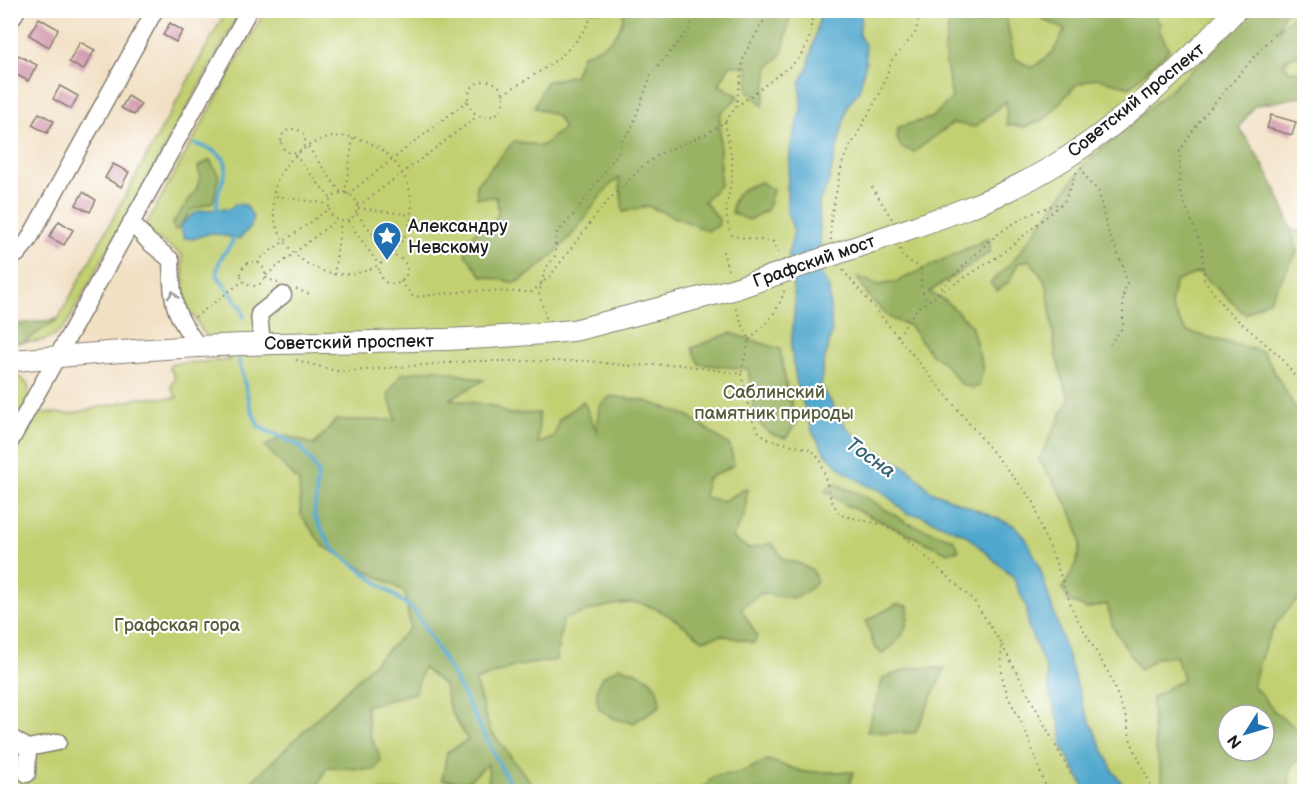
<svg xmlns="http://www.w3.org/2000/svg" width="1315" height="802" font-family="'Balsamiq Sans',sans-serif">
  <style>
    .green { fill: #c2d072; stroke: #6f7647; stroke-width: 1.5; fill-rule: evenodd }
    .forest { fill: #99b264; stroke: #5a6740; stroke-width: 1.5; fill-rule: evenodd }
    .water { fill: #50a7cd; stroke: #366274; stroke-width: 1.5 }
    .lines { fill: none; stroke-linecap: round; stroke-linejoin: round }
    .stream { stroke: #50a7cd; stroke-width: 4 }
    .building { fill: #d399ae }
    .minor-casing { stroke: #877e70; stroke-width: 19 }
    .major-casing { stroke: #877e70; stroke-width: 23 }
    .path { stroke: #877e70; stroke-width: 2; stroke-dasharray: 1.5 4.5; stroke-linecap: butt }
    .minor { stroke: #fff; stroke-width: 16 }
    .major { stroke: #fff; stroke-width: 21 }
    .major-bridge-casing { stroke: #877e70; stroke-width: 23; stroke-linecap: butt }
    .major-bridge { stroke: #fff; stroke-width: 21 }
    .oneway { stroke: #999 }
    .labels { text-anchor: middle; stroke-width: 4.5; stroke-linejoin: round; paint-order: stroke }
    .street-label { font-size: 18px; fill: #1c1c1c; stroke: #fff }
    .poi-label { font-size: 18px; fill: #1c1c1c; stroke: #fff; text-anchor: start }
    .park-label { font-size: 18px; fill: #565b3a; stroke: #fff }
    .water-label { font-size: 20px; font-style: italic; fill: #366274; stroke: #fff }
  </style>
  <rect width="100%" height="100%" fill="#fff"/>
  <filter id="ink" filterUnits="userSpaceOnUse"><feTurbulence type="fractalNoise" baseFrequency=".0167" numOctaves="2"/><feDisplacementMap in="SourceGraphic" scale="12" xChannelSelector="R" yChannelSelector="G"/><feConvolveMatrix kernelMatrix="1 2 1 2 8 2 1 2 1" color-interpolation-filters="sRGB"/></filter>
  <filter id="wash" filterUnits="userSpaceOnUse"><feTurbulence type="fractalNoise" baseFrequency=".008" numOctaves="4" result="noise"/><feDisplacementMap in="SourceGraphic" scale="24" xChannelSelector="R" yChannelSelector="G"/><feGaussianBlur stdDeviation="1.35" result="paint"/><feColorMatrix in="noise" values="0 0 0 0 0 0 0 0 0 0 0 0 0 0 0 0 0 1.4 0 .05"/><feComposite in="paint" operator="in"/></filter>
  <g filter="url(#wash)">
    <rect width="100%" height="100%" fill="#f2e0c4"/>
    <!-- green -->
    <path class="green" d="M 226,11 L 241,11 L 66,325 C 53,339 43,342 24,342 L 58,319 Z
      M 265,11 L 1304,11 L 1304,71 L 1289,71 L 1284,64 L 1290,58 L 1242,56 L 1196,116 L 1292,231 L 1304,232 L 1304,791 L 11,791 L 10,461 L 35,412 L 69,414 L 141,398 L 177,398 L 171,387 L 175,376 L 169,368 L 172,364 L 230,360 L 203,332 L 185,303 L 182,255 L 151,234 L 145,226 ZM 1228,715 L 1264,715 L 1264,751 L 1228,751 Z
      M 19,377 L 28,384 L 29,396 L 11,432 L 11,378 Z"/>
    <!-- forest -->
    <path class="forest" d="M 624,11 L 765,11 L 763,15 L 771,11 L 791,13 L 782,54 L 768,67 L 763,106 L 748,91 L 748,67 L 730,65 L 719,85 L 739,96 L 720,114 L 720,185 L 704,201 L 719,219 L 718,226 L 708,231 L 648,206 L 623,212 L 619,178 C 597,195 592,211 575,231 C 558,251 539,270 516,283 L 482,276 L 465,254 C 467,248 469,240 472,236 C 485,218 505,229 496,197 L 477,198 L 476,185 L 514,141 L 542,146 L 564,128 L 557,116 L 534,107 L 546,82 L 575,75 L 582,55 C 605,47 622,37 624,11 Z
      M 951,11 L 973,11 L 978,23 L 990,14 L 1005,11 L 1014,58 L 1032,68 L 1053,52 L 1065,30 L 1041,18 L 1040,11 L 1152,11 L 1161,25 L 1159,29 L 1169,50 L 1130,87 L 1096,78 L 1076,85 L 1045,119 L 1026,127 L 1007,125 L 1006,101 L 975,127 L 953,123 L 914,152 L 902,148 L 897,139 L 898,127 L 931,118 L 952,98 L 944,52 Z
      M 1253,11 L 1285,11 L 1278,30 L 1298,11 L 1304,11 L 1304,53 L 1286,59 L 1284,64 L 1289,71 L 1304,71 L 1304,96 L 1254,106 L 1239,128 C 1266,165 1287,207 1297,252 L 1270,299 L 1245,314 L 1199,272 L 1175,282 L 1171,306 L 1186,331 L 1263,352 L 1304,423 L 1304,595 C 1272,619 1263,647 1253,685 L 1275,712 L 1304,734 L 1304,753 L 1290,768 L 1289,791 L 1164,791 L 1154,738 L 1152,698 L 1183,679 L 1176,656 L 1157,658 L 1140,670 L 1113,627 L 1107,604 L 1086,609 L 1068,600 L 1063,588 C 1070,575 1080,560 1080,544 C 1080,519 1053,480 1039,460 L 1069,399 L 1056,357 L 1047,285 L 1030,260 L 1018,263 L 1009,282 L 997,291 L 990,283 L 1013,261 L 1085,164 L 1200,63 ZM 1228,715 L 1264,715 L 1264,751 L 1228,751 Z
      M 210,160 L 219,176 L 213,202 L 191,210 L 178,229 L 175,230 L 172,224 L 196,190 L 200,178 L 198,167 Z
      M 761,182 L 773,190 L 767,210 L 749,220 L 732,213 C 731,192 744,188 761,182 Z
      M 989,238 L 990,252 L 929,292 L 946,301 L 971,325 L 983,369 L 979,386 L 973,388 L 961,384 L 944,363 L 930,353 L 910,326 L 890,318 L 869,297 L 857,277 L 879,285 L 896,282 Z
      M 58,319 L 24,342 L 11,344 L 11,325 Z
      M 730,333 L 780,349 L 787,390 L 797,422 L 786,438 C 748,433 754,400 748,369 L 699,364 L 692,348 Z
      M 435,369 L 484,380 L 450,399 L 493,406 L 508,414 L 539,413 L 538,444 L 554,437 L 559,420 L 583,401 L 597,431 L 599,406 L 611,396 L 646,401 L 689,416 L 730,446 L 734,465 L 707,479 L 704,497 L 723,501 L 747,488 L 745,514 L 732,538 L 749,549 L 772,543 L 784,560 L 798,563 L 813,571 L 817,582 C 794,604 790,598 762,593 L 741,608 L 757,636 L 754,643 L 722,635 L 703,640 C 685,627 664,609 642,604 C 622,599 583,613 563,619 L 556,660 L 516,666 L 475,681 L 490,730 L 532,784 L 529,791 L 489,791 L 488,764 L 466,783 L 442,780 L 447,752 L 468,740 L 450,710 L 444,685 L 423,668 L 415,693 L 366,706 L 370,735 L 381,759 L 375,770 L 327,767 L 315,791 L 242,791 L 410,628 L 405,592 L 323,546 L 301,515 L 299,482 L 265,446 L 286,435 L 314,445 L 336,420 L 396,420 L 388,394 L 401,374 Z
      M 834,483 L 864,496 L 907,523 L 953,539 L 959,550 L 948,553 L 846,505 L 825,491 Z
      M 897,604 L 908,606 C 911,628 899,642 882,654 L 874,646 L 866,621 Z
      M 621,667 C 645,675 659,678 660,706 L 633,723 L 615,719 L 599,709 C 593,685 598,675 621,667 Z
      M 911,668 L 945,668 L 915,733 L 867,732 L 883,678 Z
      M 768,760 L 804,772 L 853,772 L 848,791 L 700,791 L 714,776 L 739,773 Z"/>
    <!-- water -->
    <path class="water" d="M 821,11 L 862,11 L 859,35 L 865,45 L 866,62 L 859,91 L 848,105 L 827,187 L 819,201 L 821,272 L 829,289 L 832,333 L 823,365 L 821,386 L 846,427 L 868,448 L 908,468 L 931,491 L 1013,525 L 1025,537 L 1038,562 L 1084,708 L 1113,771 L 1128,791 L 1086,791 L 1062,746 L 1061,728 L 1050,695 L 1046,669 L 1028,626 L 1027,609 L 1013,577 L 966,535 L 920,515 L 908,514 L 880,490 L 868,486 L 845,472 L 826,454 L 813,433 L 797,385 L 791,349 L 795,301 L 788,254 L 794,231 L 787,212 L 787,190 L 791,144 L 801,109 L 800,83 L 808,67 Z
      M 235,204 L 246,205 L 253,217 L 250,228 L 239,239 L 211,233 L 193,239 L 184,238 L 180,226 C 200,204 205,211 230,209 Z"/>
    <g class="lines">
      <!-- stream -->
      <path class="stream" d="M 195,144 C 253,160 210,180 218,212
        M 235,234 C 231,252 218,251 217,275 L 241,307 L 244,317
        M 239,360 L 250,406 L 259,427 L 300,446 L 310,460 L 318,472 L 314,516 L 333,549 L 415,611 L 455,679 L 514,792"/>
    </g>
    <g id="blocks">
      <!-- building -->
      <path class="building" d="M 39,18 L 58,29 L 49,47 L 29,35 Z
        M 170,23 L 183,31 L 176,42 L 163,35 Z
        M 80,42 L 95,50 L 83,70 L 69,62 Z
        M 16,54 L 37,65 L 28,81 L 10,71 L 10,63 Z
        M 60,86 L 78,96 L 71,109 L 53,99 Z
        M 128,96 L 141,104 L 134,115 L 121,108 Z
        M 39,113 L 54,121 L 47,133 L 32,125 Z
        M 1271,115 L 1296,122 L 1292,135 L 1267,128 Z
        M 113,164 L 129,172 L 121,187 L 105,178 Z
        M 83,192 L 96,200 L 90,212 L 76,205 Z
        M 59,221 L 73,230 L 64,245 L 49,237 Z"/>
    </g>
  </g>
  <g filter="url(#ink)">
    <use href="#blocks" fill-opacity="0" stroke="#877e70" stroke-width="1.5"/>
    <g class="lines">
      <!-- minor casing -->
      <g class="minor-casing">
        <path id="minor" d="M 10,22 L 17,10
          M 131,222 L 149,242 L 171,260 C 173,304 171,309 198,346
          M 10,257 L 17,254 L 28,241 L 155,10
          M 262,344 L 259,314 L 283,295
          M 10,442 L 249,10
          M 10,737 L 28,748 L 27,774
          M 28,748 L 58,742"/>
      </g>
      <!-- major casing -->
      <g class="major-casing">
        <path id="major" d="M 894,234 C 937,219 981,205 1021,184 C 1102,143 1175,76 1236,10
          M 10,361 C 94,353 178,346 261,344 C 367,341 472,342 576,330 L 734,289"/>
      </g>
      <!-- path -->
      <path class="path" d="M 1139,10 L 1150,13 L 1152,10
        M 1274,34 L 1200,120 L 1180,151 L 1179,189 L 1202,248 L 1204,279 L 1226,310 L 1281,357 L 1304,389
        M468 99a18 18 0 1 1 36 0a18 18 0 1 1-36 0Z
        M 503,94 C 543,69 575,55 595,10
        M 736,107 L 744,55 L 770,10
        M 725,122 C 727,138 733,157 732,173 C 730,196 721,213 732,236 L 773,242 L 780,255
        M281 141a12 12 0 1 1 24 0a12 12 0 1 1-24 0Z
        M 308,147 L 341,193
        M 295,155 L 331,199
        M 1081,167 L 1089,182 L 1098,190 L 1107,229 L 1123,266 L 1127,284 L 1123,295 L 1123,327 L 1110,344
        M 872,187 L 892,219
        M329 207a14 14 0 1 1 28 0a14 14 0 1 1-28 0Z
        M 345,193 L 353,138
        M 348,194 L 467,101
        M 276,196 L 329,204
        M 357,204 L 364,202 L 478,116
        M 358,208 L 411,215
        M 357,214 L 391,256
        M 348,221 L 379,265
        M 831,240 L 831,217 L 843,160 L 879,95 L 892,60 L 915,34 L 921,10
        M 900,249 L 902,257 L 921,268 L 921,286 L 926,300
        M 723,251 L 729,274
        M379 270a14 14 0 1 1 28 0a14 14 0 1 1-28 0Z
        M241 274a12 12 0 1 1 24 0a12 12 0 1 1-24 0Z
        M 258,263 L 262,257 L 329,209
        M 382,263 C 310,307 234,212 295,156 C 362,94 455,192 389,257
        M 843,270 L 1034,502 L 1041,529 L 1052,552 L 1073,611 L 1110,676 L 1126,718 L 1131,742 L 1154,792
        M 334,275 L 341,222
        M 401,281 L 413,297 L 468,291 L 532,292 L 551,275 L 603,206 L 643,166 L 661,153 L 706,134 L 725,122 L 736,107 L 798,60 L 809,41 L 813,10
        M 278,283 L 264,277 L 336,220
        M 296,289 L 309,294
        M 937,293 C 979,251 1002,220 1061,203
        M 1123,295 L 1128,298
        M 195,317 L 243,281
        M 546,318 L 539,294 L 545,269 L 555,256 L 556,234 L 575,213 L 618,153 L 622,139 L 631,130 L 651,75 L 690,28 L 694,10
        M 898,336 L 917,308 L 1000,255 L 1064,202 L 1077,171
        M 749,340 C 766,325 779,311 785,288
        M 296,360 L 340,372 L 471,361 L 589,361 L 631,366 L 676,364 L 741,374 L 749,340 L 735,307
        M 741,374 L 751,417 L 758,431 L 768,439 L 812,450 L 821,461 L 831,500 L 840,515 L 884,525 L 899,532 L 974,601 L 1001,643 L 1002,676 L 1008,697 L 1023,725 L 1048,792
        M 1002,645 L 1071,774"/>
      <!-- minor -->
      <use href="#minor" class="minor"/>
      <!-- major -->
      <use href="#major" class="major"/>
      <!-- major-bridge casing -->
      <g class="major-bridge-casing">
        <path id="major-bridge" d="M 734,289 L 894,234"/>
      </g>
      <!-- major-bridge -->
      <use href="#major-bridge" class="major-bridge"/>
    </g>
    <!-- one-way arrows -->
    <defs><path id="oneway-chevron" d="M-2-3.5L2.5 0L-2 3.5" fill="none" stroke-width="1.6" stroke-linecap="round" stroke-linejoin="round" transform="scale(1.5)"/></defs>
    <use class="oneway" href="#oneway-chevron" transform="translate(173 295) rotate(-94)"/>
  </g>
  <!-- icons -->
  <defs>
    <g id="sight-pin" transform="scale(1.5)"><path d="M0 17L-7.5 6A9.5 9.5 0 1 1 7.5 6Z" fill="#1f6fb2" stroke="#fff"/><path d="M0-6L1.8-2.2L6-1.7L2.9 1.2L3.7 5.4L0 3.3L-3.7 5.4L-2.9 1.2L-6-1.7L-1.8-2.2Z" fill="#fff"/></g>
  </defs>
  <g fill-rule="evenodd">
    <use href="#sight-pin" x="387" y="236"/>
  </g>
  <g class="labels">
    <!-- street labels -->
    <g class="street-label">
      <text transform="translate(1136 100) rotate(-39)" y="6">Советский проспект</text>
      <text transform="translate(814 261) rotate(-19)" y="6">Графский мост</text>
      <text transform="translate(349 342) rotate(-1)" y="6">Советский проспект</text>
    </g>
    <!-- poi labels -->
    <g class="poi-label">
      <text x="408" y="232">Александру<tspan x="408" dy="21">Невскому</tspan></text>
    </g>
    <!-- park labels -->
    <g class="park-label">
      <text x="774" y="398">Саблинский<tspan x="774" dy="21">памятник природы</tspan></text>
      <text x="177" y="631">Графская гора</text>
    </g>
    <!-- water labels -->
    <g class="water-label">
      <text transform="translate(871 457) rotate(35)" y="7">Тосна</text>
    </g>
  </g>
  <!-- margin -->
  <rect width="1315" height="802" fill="none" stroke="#fff" stroke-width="36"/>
  <!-- north arrow -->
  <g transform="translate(1246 733) rotate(233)"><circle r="28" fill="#ffffff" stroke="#a4a4a4" stroke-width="1.5"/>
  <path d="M0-4.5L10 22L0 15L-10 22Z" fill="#1f6fb2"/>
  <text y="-9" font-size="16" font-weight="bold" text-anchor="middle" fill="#1c1c1c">N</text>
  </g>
</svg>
